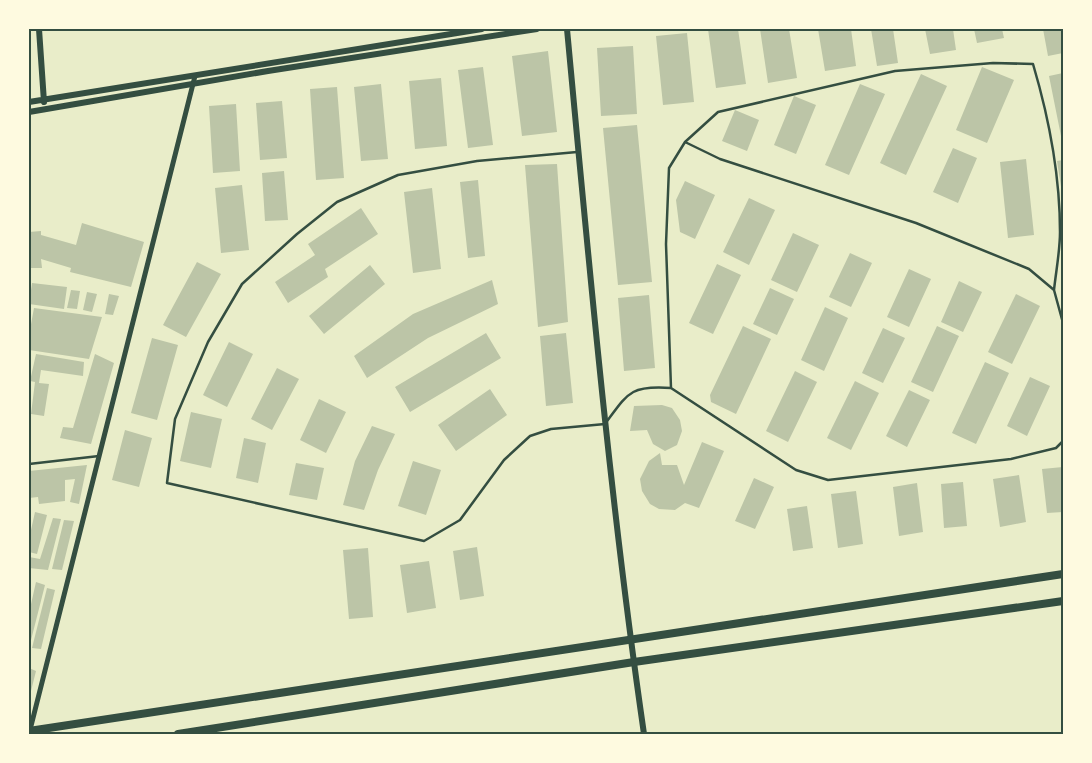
<svg xmlns="http://www.w3.org/2000/svg" width="1092" height="763" font-family="'Noto Sans',sans-serif">
  <style>
    .building { fill: #bcc5a7 }
    .lines { fill: none; stroke-linecap: round; stroke-linejoin: round }
    .service { stroke: #344e41; stroke-width: 2.5 }
    .minor { stroke: #344e41; stroke-width: 5 }
    .tertiary { stroke: #344e41; stroke-width: 6 }
    .secondary { stroke: #344e41; stroke-width: 8 }
    .neatline { fill: none; stroke: #344e41; stroke-width: 2 }
  </style>
  <rect width="100%" height="100%" fill="#e9edc9"/>
  <!-- building -->
  <path class="building" d="M 708,29 L 738,29 L 746,84 L 716,88 Z
    M 760,29 L 789,29 L 797,78 L 768,83 Z
    M 818,29 L 851,29 L 856,66 L 825,71 Z
    M 871,29 L 893,29 L 898,63 L 877,66 Z
    M 925,29 L 953,29 L 956,50 L 930,54 Z
    M 974,29 L 1002,29 L 1004,38 L 977,43 Z
    M 1043,29 L 1063,29 L 1063,53 L 1048,56 Z
    M 687,33 L 694,102 L 663,105 L 656,36 Z
    M 633,46 L 637,114 L 601,116 L 597,48 Z
    M 548,51 L 557,132 L 522,136 L 512,56 Z
    M 483,67 L 493,145 L 468,148 L 458,70 Z
    M 982,67 L 1014,80 L 987,143 L 956,130 Z
    M 1063,73 L 1063,141 L 1062,141 L 1049,76 Z
    M 921,74 L 947,86 L 906,175 L 880,163 Z
    M 441,78 L 447,146 L 415,149 L 409,81 Z
    M 381,84 L 388,159 L 361,161 L 354,87 Z
    M 860,84 L 885,94 L 849,175 L 825,165 Z
    M 337,87 L 344,178 L 316,180 L 310,89 Z
    M 794,96 L 816,105 L 796,154 L 774,145 Z
    M 282,101 L 287,158 L 260,160 L 256,103 Z
    M 236,104 L 240,171 L 213,173 L 209,106 Z
    M 735,110 L 759,120 L 747,151 L 722,141 Z
    M 637,125 L 652,282 L 618,285 L 603,128 Z
    M 953,148 L 977,158 L 958,203 L 933,192 Z
    M 1026,159 L 1034,235 L 1008,238 L 1000,162 Z
    M 1063,160 L 1063,193 L 1062,193 L 1057,161 Z
    M 557,164 L 568,322 L 538,327 L 525,165 Z
    M 284,171 L 288,220 L 265,221 L 262,173 Z
    M 478,180 L 485,256 L 468,258 L 460,182 Z
    M 685,181 L 715,195 L 695,239 L 680,232 L 676,200 Z
    M 242,185 L 249,250 L 221,253 L 215,188 Z
    M 432,188 L 441,269 L 413,273 L 404,192 Z
    M 749,198 L 775,210 L 749,265 L 723,252 Z
    M 361,208 L 378,234 L 325,269 L 328,277 L 288,303 L 275,282 L 315,255 L 308,244 Z
    M 82,223 L 144,242 L 131,287 L 70,272 L 71,268 L 41,259 L 42,268 L 29,268 L 29,232 L 41,231 L 41,235 L 76,245 Z
    M 793,233 L 819,245 L 797,292 L 771,280 Z
    M 850,253 L 872,263 L 851,307 L 829,297 Z
    M 197,262 L 221,274 L 186,337 L 163,325 Z
    M 717,264 L 741,275 L 713,334 L 689,323 Z
    M 370,265 L 385,284 L 324,334 L 309,316 Z
    M 909,269 L 931,279 L 909,327 L 887,317 Z
    M 492,280 L 498,304 L 428,338 L 367,378 L 354,356 L 413,314 Z
    M 959,281 L 982,292 L 963,332 L 941,322 Z
    M 32,283 L 67,287 L 64,309 L 29,304 Z
    M 770,288 L 794,299 L 777,335 L 753,324 Z
    M 71,290 L 80,291 L 77,309 L 67,308 Z
    M 87,292 L 97,294 L 92,312 L 83,310 Z
    M 109,294 L 119,296 L 113,315 L 105,314 Z
    M 1016,294 L 1040,306 L 1012,364 L 988,352 Z
    M 649,295 L 655,368 L 624,371 L 618,298 Z
    M 825,307 L 848,318 L 824,371 L 801,360 Z
    M 34,308 L 102,317 L 89,359 L 29,350 L 29,335 Z
    M 743,326 L 771,339 L 736,414 L 711,402 L 710,395 Z
    M 937,326 L 959,336 L 933,392 L 911,382 Z
    M 883,328 L 905,338 L 883,383 L 862,373 Z
    M 486,333 L 501,358 L 410,412 L 395,387 Z
    M 566,333 L 573,403 L 546,406 L 540,336 Z
    M 152,338 L 178,345 L 157,420 L 131,413 Z
    M 229,342 L 253,354 L 227,407 L 203,395 Z
    M 36,354 L 84,362 L 83,376 L 41,370 L 39,383 L 49,384 L 44,416 L 31,414 L 35,382 L 30,381 Z
    M 95,354 L 114,363 L 91,444 L 60,438 L 63,427 L 73,428 Z
    M 985,362 L 1009,373 L 976,444 L 952,433 Z
    M 277,368 L 299,379 L 272,430 L 251,419 Z
    M 795,371 L 817,382 L 788,442 L 766,431 Z
    M 1030,377 L 1050,386 L 1027,436 L 1007,426 Z
    M 855,381 L 879,393 L 851,450 L 827,438 Z
    M 490,389 L 507,415 L 456,451 L 438,425 Z
    M 909,390 L 930,400 L 907,447 L 886,436 Z
    M 319,399 L 346,412 L 326,453 L 300,440 Z
    M 662,405 L 672,408 L 680,420 L 682,431 L 677,445 L 665,451 L 653,444 L 647,430 L 630,431 L 634,406 Z
    M 191,412 L 222,419 L 211,468 L 180,461 Z
    M 372,426 L 395,434 L 378,470 L 364,510 L 343,505 L 355,461 Z
    M 125,430 L 152,438 L 139,487 L 112,480 Z
    M 244,438 L 266,443 L 258,483 L 236,478 Z
    M 702,442 L 724,451 L 699,508 L 685,503 L 675,510 L 659,509 L 650,504 L 642,491 L 640,479 L 649,461 L 660,453 L 662,465 L 677,465 L 684,485 Z
    M 413,461 L 441,470 L 426,515 L 398,506 Z
    M 296,463 L 324,468 L 317,500 L 289,495 Z
    M 87,465 L 79,504 L 70,502 L 75,479 L 65,480 L 65,501 L 39,504 L 38,497 L 29,498 L 29,471 Z
    M 1063,467 L 1063,512 L 1047,513 L 1042,469 Z
    M 1019,475 L 1026,522 L 1000,527 L 993,479 Z
    M 754,478 L 774,487 L 755,529 L 735,521 Z
    M 963,482 L 967,526 L 944,528 L 941,484 Z
    M 917,483 L 923,532 L 899,536 L 893,487 Z
    M 856,491 L 863,544 L 838,548 L 831,494 Z
    M 807,506 L 813,548 L 793,551 L 787,509 Z
    M 35,512 L 47,515 L 37,554 L 29,552 L 29,539 Z
    M 53,518 L 61,519 L 48,570 L 29,568 L 29,557 L 40,559 Z
    M 64,520 L 74,521 L 62,570 L 52,569 Z
    M 477,547 L 484,596 L 460,600 L 453,551 Z
    M 368,548 L 373,617 L 349,619 L 343,550 Z
    M 429,561 L 436,608 L 407,613 L 400,565 Z
    M 36,582 L 45,585 L 29,648 L 29,613 Z
    M 47,588 L 55,590 L 41,649 L 32,648 Z
    M 29,668 L 36,671 L 29,699 Z"/>
  <g class="lines">
    <!-- service -->
    <path class="service" d="M 685,142 L 720,159 L 916,223 L 1029,269 L 1054,290 L 1063,323
      M 577,152 L 477,161 L 398,175 L 337,202 L 297,234 L 242,284 L 208,342 L 175,419 L 167,483 L 424,541 L 460,520 L 504,460 L 530,436 L 551,429 L 605,424 C 628,393 630,385 671,388 L 796,470 L 828,480 L 1011,459 L 1056,448 L 1063,441
      M 671,388 L 666,244 L 669,168 L 685,142 L 718,112 L 895,71 L 993,63 L 1033,64 C 1049,118 1060,175 1060,232 C 1060,251 1056,271 1054,290
      M 29,464 L 99,456"/>
    <!-- minor -->
    <path class="minor" d="M 30,730 L 195,76"/>
    <!-- tertiary -->
    <path class="tertiary" d="M 39,29 L 44,102
      M 567,29 C 589,264 610,500 644,734
      M 29,102 L 482,29
      M 29,112 L 268,71 L 537,29"/>
    <!-- secondary -->
    <path class="secondary" d="M 29,731 L 1063,574
      M 178,734 L 634,662 L 1063,601"/>
  </g>
  <!-- border -->
  <rect width="1092" height="763" fill="none" stroke="#fefae0" stroke-width="60"/>
  <rect x="30" y="30" width="1032" height="703" class="neatline"/>
</svg>
